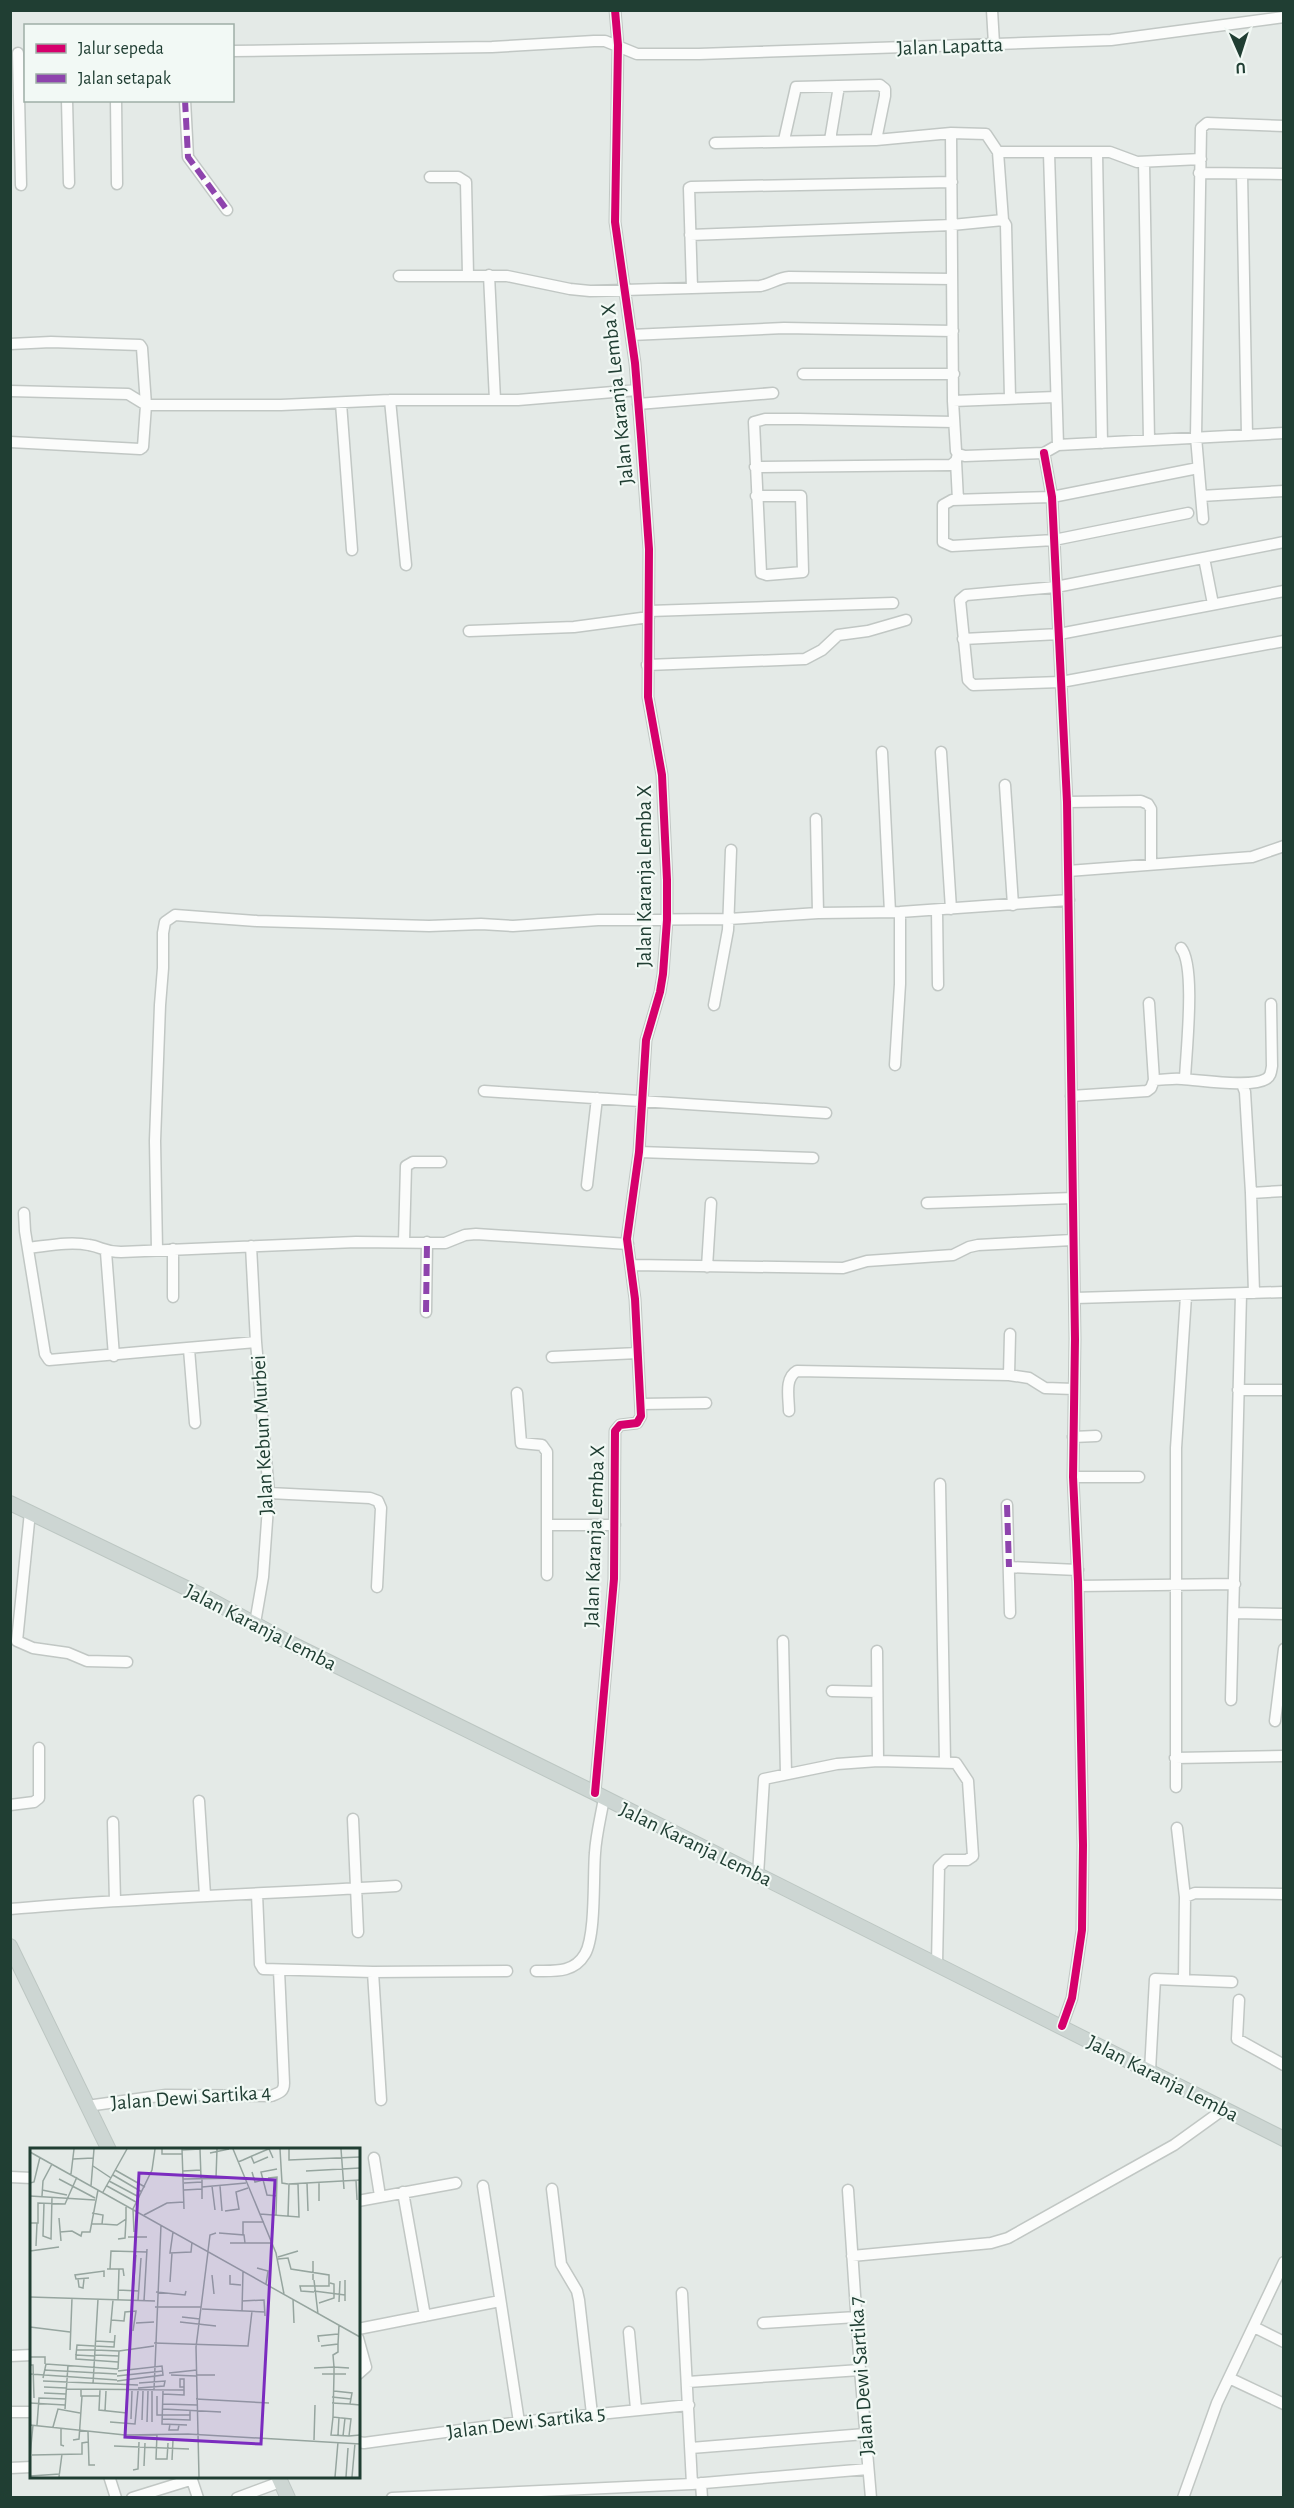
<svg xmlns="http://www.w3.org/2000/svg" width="1294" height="2508" font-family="'Alegreya Sans',sans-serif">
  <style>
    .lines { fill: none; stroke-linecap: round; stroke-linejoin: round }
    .minor-casing { stroke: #c1c7c4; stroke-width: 13 }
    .major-casing { stroke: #bcc6c2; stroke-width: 16 }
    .minor { stroke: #fbfcfb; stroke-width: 10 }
    .major { stroke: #cdd6d3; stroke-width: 14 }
    .quiet { stroke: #8e44ad; stroke-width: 6; stroke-dasharray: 12 6; stroke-linecap: butt }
    .cycleway-casing { stroke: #f2f9f5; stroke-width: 11 }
    .cycleway { stroke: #d6006c; stroke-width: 8 }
    .labels { text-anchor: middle; stroke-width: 4.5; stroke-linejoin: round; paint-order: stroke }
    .street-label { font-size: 21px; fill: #203e33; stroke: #f2f9f5 }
    .inset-road { fill: none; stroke: #96a59f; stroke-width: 1.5 }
    .view { fill: #7b2cbf; fill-opacity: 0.15; stroke: #7b2cbf; stroke-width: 3 }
    .inset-edge { fill: none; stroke: #203e33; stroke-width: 3 }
  </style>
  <rect width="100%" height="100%" fill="#e4eae7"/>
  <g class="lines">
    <!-- minor casing -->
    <g class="minor-casing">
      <path id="minor" d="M 992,10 L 994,44
        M 232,51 L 492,47 L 594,41 L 605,41 L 637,54 L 699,54 L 1111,40 L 1284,17
        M 18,53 L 21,185
        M 67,100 L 69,183
        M 116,100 L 117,184
        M 185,100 L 188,157 L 227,210
        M 951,133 L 986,134 L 998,152 L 1003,220
        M 784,140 L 796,87 L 880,85 L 885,89 L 885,96 L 876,140
        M 830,140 L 839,86
        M 715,143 L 876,140 L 951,133 L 953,401 L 956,451 L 958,454 L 956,461 L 951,465 L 755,467
        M 998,152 L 1110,152 L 1137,162 L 1201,159
        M 1097,152 L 1102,443
        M 1049,153 L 1058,445
        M 1144,162 L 1149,440
        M 1199,173 L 1284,174
        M 1242,174 L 1247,435
        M 430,177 L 458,177 L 466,182 L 468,275
        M 690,235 L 952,225 L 1003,220 L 1006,225 L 1010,398
        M 489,275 L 495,400
        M 399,276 L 507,276 L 570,289 L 590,291 L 760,286 C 771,284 778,278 789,277 L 952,279
        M 692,288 L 689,188 L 691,187 L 952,182
        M 631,335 L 784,328 L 953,331
        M 10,344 L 51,342 L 140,345 L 142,348 L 146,405 L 143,447 L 140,449 L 10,442
        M 803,374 L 954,374
        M 10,391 L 128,394 L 146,405 L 281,405 L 390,400 L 518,400 L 637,390
        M 390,400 L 406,565
        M 953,401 L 1056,397
        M 341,403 L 352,550
        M 638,404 L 773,393
        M 1044,453 L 1052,497 L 1067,802 L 1075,1339 L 1073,1477 L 1078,1582 L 1083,1845 L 1082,1930 L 1072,1998 L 1062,2026
        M 958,454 L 965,456 L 1044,453 L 1058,445 L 1284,433
        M 956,461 L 958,500
        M 756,496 L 801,496 L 803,572 L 767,575 L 761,573 L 754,422 L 765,419 L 799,419 L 954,422
        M 1201,496 L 1284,491
        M 1188,513 L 1054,540 L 952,546 L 943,542 L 943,505 L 952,500 L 1052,497 L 1198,468
        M 1203,519 L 1196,437 L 1201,128 L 1207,123 L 1284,126
        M 1284,542 L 1056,587 L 966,595 L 960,600 L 968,680 L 973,685 L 1061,682 L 1284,641
        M 1204,558 L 1213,604
        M 649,611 L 893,603
        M 469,631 L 574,627 L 649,617
        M 963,639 L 1059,634 L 1284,591
        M 647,665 L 805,659 L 822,650 L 838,635 L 868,631 L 906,620
        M 882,752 L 890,912
        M 941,752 L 951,909
        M 1005,785 L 1013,905
        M 1067,802 L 1141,801 L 1148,804 L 1151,809 L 1151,863
        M 816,819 L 818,913
        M 1068,871 L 1252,857 L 1284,846
        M 937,910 L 938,985
        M 1181,948 C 1196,966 1186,1052 1185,1079
        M 1149,1003 L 1154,1080
        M 714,1005 L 728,930 L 731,850
        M 895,1065 L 900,984 L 900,912
        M 1242,1084 L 1245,1092 L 1251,1193 L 1284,1191
        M 484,1091 L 826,1113
        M 1071,1096 L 1147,1091 L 1151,1088 L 1154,1080 C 1163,1080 1173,1078 1182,1079 C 1201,1080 1252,1088 1266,1079 C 1271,1076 1271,1072 1272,1066 L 1271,1004
        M 639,1152 L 813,1158
        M 587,1185 L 597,1098
        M 1251,1193 L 1254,1293
        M 927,1203 L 1073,1198
        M 24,1213 L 25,1231 L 45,1354 L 49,1360 L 256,1342
        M 404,1242 L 406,1166 L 413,1162 L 441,1162
        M 251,1246 L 256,1342 L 269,1493 L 263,1577 L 255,1623
        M 28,1248 C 47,1246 69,1241 89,1245 C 102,1247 104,1252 121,1252 L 356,1242 L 445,1243 L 465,1235 L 476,1234 L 628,1244
        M 173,1249 L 173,1297
        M 157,1250 L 155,1141 L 160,1005 L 163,968 L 163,933 L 165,922 L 175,915 L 257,921 L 429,926 L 481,924 L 513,926 L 598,920 L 729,919 L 818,913 L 900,912 L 1069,900
        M 106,1252 L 114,1356
        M 632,1265 L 843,1268 L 867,1261 L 953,1255 L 969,1247 L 978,1245 L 1072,1240
        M 707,1267 L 711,1203
        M 1075,1298 L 1284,1292
        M 426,1312 L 427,1242
        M 189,1349 L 195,1423
        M 552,1357 L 638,1353
        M 1009,1375 L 1010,1334
        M 1238,1390 L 1284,1390
        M 517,1393 L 521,1443 L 542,1445 L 547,1452 L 547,1575
        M 641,1404 L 706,1403
        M 789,1411 C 789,1398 784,1378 797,1371 L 1009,1375 L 1029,1378 L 1045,1388 L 1074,1389
        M 1073,1437 L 1096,1436
        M 1073,1477 L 1139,1477
        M 940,1484 L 945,1761
        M 269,1493 L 370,1498 L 378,1501 L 381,1508 L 377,1587
        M 1007,1505 L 1010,1613
        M 30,1512 L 17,1641 L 33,1648 L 68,1653 L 87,1661 L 127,1662
        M 548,1525 L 615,1525
        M 1009,1567 L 1078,1570
        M 1078,1586 L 1235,1584
        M 1234,1613 L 1284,1614
        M 783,1641 L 786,1774
        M 877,1651 L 878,1761
        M 832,1691 L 877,1692
        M 1231,1700 L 1241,1294
        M 1275,1721 L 1284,1649
        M 1175,1758 L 1284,1756
        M 1176,1787 L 1176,1448 L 1186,1296
        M 595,1793 L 614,1579 L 615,1431 L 620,1425 L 637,1423 L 641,1416 L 635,1299 L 627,1239 L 639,1152 L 646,1040 L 660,992 L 663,974 L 667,920 L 667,880 L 662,775 L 648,697 L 649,549 L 641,437 L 635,363 L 615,222 L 618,45 L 615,10
        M 199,1801 L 205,1895
        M 10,1805 L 34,1802 L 39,1798 L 39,1748
        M 353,1819 L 358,1932
        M 113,1822 L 115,1901
        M 1177,1828 L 1185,1897 L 1184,1980
        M 758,1875 L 764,1779 L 837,1764 L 878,1761 L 956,1763 L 968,1781 L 973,1856 L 967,1860 L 946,1860 L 939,1867 L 937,1964
        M 257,1894 L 260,1964 L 263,1969 L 373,1972 L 507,1971
        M 1185,1897 L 1195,1893 L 1284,1894
        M 10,1909 C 139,1897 267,1894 396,1886
        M 536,1971 C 555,1971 574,1973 585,1954 C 596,1935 593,1876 595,1853 C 596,1835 601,1816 604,1798
        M 373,1972 L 381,2100
        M 1239,2000 L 1237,2039 L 1284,2065
        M 1150,2071 L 1155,1979 L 1232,1982
        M 87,2106 L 166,2095 L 271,2096 C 279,2093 284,2092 284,2083 L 279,1970
        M 374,2158 L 380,2196
        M 10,2177 L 32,2178
        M 483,2186 L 519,2422
        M 552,2189 L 561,2264 L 577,2291 L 579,2300 L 592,2414
        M 848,2190 L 860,2370 L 871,2498
        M 403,2192 L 425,2316
        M 358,2201 L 456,2183
        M 852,2256 L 991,2243 L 1008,2238 L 1174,2145 L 1224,2109
        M 682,2293 L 692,2484
        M 763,2323 L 856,2317
        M 1254,2327 L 1284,2342
        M 358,2329 L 500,2301
        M 629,2332 L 636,2409
        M 358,2338 L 366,2367 L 358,2374
        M 10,2356 L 32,2355
        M 1229,2378 L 1284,2404
        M 688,2382 L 860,2370
        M 10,2412 L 32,2412
        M 358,2442 L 364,2443 L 519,2422 L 689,2405
        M 691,2448 L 865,2434
        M 10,2468 L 32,2467
        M 109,2476 L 116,2498
        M 701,2483 L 702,2498
        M 132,2498 L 190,2480 L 192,2480 L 198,2498
        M 237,2498 L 280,2482
        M 392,2498 L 692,2484 L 868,2469
        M 1183,2498 L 1217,2403 L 1284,2262"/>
    </g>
    <!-- major casing -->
    <g class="major-casing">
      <path id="major" d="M 10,1503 L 207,1598 L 286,1641 L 595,1793 L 1284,2139
        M 10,1946 L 109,2150
        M 278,2476 L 288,2498"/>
    </g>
    <!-- minor -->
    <use href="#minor" class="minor"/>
    <!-- major -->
    <use href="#major" class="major"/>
    <!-- quiet -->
    <path class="quiet" d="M 185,100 L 188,157 L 227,210
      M 426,1312 L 427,1242
      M 1007,1505 L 1009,1567"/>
    <!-- cycleway casing -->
    <g class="cycleway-casing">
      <path id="cycleway" d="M 1044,453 L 1052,497 L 1067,802 L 1075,1339 L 1073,1477 L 1078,1582 L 1083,1845 L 1082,1930 L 1072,1998 L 1062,2026
        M 595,1793 L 614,1579 L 615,1431 L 620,1425 L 637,1423 L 641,1416 L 635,1299 L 627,1239 L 639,1152 L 646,1040 L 660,992 L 663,974 L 667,920 L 667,880 L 662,775 L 648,697 L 649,549 L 641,437 L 635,363 L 615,222 L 618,45 L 615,10"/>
    </g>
    <!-- cycleway -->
    <use href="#cycleway" class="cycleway"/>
  </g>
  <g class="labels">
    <!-- street labels -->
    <g class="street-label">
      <text transform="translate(950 46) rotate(-2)" y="7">Jalan Lapatta</text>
      <text transform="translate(617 394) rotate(-96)" y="7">Jalan Karanja Lemba X</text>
      <text transform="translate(644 876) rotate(-90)" y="7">Jalan Karanja Lemba X</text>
      <text transform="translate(262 1435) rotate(-93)" y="7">Jalan Kebun Murbei</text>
      <text transform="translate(594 1536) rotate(-88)" y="7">Jalan Karanja Lemba X</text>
      <text transform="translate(261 1627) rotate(27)" y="7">Jalan Karanja Lemba</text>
      <text transform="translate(696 1844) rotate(26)" y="7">Jalan Karanja Lemba</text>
      <text transform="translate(1163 2078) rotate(27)" y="7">Jalan Karanja Lemba</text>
      <text transform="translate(191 2097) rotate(-4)" y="7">Jalan Dewi Sartika 4</text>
      <text transform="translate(861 2376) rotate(-94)" y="7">Jalan Dewi Sartika 7</text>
      <text transform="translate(526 2422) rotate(-7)" y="7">Jalan Dewi Sartika 5</text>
    </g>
  </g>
  <!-- overview -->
  <g transform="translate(30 2148)">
    <rect width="330" height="330" fill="#e4eae7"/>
    <path class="inset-road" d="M 132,1 L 132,6 L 152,6M 152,1 L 154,61M 170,1 L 171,30M 203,1 L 246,105 L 254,146M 250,1 L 252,35 L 258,36M 259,1 L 259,12 L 330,9M 311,1 L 314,41M 152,2 L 170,1M 0,4 L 330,189M 180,5 L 199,1M 221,8 L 224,15 L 238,9M 43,11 L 63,10M 208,14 L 213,12 L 222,8 L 236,2 L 239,1 L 243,10M 63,18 L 81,30M 247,21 L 231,24 L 237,47 L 247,48M 85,22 L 115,39M 153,23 L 171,22M 276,23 L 330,20M 222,24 L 225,34 L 233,32M 41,26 L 44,1M 83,27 L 112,44M 172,30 L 172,51M 186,30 L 187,1M 238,30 L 247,29 L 246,67M 29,31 L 65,50M 153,31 L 214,30M 326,32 L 327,52M 79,33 L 109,49M 0,35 L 4,34 L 10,9M 154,35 L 172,34M 277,35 L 278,63M 289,35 L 289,53M 61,38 L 64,1M 77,38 L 106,54M 182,38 L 185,62M 190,38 L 192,63M 172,39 L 216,35M 12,42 L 37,47M 154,42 L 172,41M 73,44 L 97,1M 0,48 L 65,52M 12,48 L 13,33 L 22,16M 14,55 L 13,88 L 21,91 L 22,49M 195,63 L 209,61 L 206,44 L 218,40M 230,66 L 269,69 L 268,36M 114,67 L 137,55 L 154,54M 258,68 L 259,36 L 330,32M 29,70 L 31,93M 0,75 L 8,75 L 8,55 L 35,56 L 47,29M 61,76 L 72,76 L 73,67 L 62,65M 72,76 L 87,77 L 96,71 L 96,59M 30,84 L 42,83 L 51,88 L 52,84 L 60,84 L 68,42M 104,84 L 103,61 L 122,22 L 125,1M 143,84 L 140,105 L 161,104 L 162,94M 189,85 L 214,87 L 215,95M 213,87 L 213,74 L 234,74M 98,89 L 117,89M 88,91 L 95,90 L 96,71M 200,95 L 242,95M 6,98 L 7,75M 0,103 L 29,99M 178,103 L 180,87 L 186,85M 248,109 L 268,103M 248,111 L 258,110 L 261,121 L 299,127 L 299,138 L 270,138 L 271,143 L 284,144M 227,120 L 238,123 L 236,136M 77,121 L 93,121 L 94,128M 80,121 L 81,103 L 117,104M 182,127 L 184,146M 200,127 L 200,136 L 211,137M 59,130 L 46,131 L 45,127 L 74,123 L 74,129M 48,131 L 49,139 L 53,140 L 54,131M 283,132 L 283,113M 284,132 L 288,166M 140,134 L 142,105M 88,142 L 109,143M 103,142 L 106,107M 284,143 L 315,147M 126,144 L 155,147 L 156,143M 0,149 L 125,153M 263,151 L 264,175M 88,152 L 89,121M 108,153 L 111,110M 114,153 L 117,101M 212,153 L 234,152 L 235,168M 315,153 L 315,132M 309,154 L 310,133M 289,155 L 304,150 L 304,136 L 300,135M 125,159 L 171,159M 172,161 L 235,164M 212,163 L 213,123M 152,169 L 170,171M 81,172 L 94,173 L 95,164 L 106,163 L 103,183M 150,174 L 186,178M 106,175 L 124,174M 0,179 L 40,184M 80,185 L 83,152M 65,193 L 84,194M 289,194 L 288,188 L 308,186M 124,195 L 218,198 L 222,163M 308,196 L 308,204 L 303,207 L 304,219 L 319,220M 64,198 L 84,199 L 85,187M 291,198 L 308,196 L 309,177M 40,202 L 42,150M 46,202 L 65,202M 65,202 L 89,203 L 88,221M 89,203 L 124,198M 46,207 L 47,197 L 64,198M 65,207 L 89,208M 65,208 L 46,207 L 46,211 L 88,214M 0,209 L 15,209 L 15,216M 0,217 L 3,217 L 4,250M 284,220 L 304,219 L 304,226 L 316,226M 14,222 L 87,226M 139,225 L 167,222M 0,226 L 87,232M 292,226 L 304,226 L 303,269M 141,227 L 166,228M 166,227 L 185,227M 87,228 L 133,223M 13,230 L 16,216 L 88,221M 13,233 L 108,237M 87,233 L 133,227 L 132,218 L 88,223M 63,236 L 68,151M 14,239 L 36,240M 108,240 L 134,238 L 135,233 L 109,235M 36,241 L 154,242M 51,241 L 51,248 L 70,248M 70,242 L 69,262 L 97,265M 124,242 L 131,77M 133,243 L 132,276 L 157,277M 304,243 L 322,245 L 320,256 L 330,257M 14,245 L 36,246M 133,246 L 154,247 L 154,231 L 150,231 L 150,239 L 154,239M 127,248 L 127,267 L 160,267M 302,249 L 321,251M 166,251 L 239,255M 0,255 L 35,257M 302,255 L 320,256M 133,256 L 167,257M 35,261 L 38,217M 133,261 L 191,264M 75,263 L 76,243M 96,270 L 97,243M 101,271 L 102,243M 132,271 L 160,272 L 160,262M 112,272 L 113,243M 80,274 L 105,276 L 108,243M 117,274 L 118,243M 122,274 L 122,243M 140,276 L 139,282 L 148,282 L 149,277M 0,277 L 95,287 L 158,286 L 330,296M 7,277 L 9,250 L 36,251M 23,279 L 28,261 L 50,265M 31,280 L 31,297 L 34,298M 58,284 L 59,317 L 65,317M 127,286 L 126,311 L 137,311 L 138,295M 308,287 L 309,269M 313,288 L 315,270M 319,288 L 321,271 L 303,269 L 301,287 L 319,288 L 330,287M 43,292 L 49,291 L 52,248M 284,292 L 285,257M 84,298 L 159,301M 2,307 L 52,306 L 52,295 L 58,294M 0,308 L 3,277M 142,312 L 143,292M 114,318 L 115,295M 103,322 L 108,321 L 109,294M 0,328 L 30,326M 29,329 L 32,306M 169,329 L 166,199 L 178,104M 305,329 L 308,294M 316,329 L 318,300M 322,329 L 325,295"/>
    <path class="view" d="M 109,25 L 245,32 L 231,296 L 95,289 Z"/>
    <rect width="330" height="330" class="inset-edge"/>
  </g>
  <!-- border -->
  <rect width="1294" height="2508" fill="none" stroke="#203e33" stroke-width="24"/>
  <!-- legend -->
  <rect x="24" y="24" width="210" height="78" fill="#f2f9f5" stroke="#9eaea7" stroke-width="1.5"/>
  <rect x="36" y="44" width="30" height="9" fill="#d6006c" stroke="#9eaea7" stroke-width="1.5"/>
  <text x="78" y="54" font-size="18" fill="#203e33">Jalur sepeda</text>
  <rect x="36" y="74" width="30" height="9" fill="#8e44ad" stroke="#9eaea7" stroke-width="1.5"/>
  <text x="78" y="84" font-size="18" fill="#203e33">Jalan setapak</text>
  <!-- north arrow -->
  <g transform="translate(1240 54) rotate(177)" stroke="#f2f9f5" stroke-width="4.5" paint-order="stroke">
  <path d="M0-4.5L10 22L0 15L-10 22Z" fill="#203e33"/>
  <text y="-9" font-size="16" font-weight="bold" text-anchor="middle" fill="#203e33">U</text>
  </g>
</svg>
